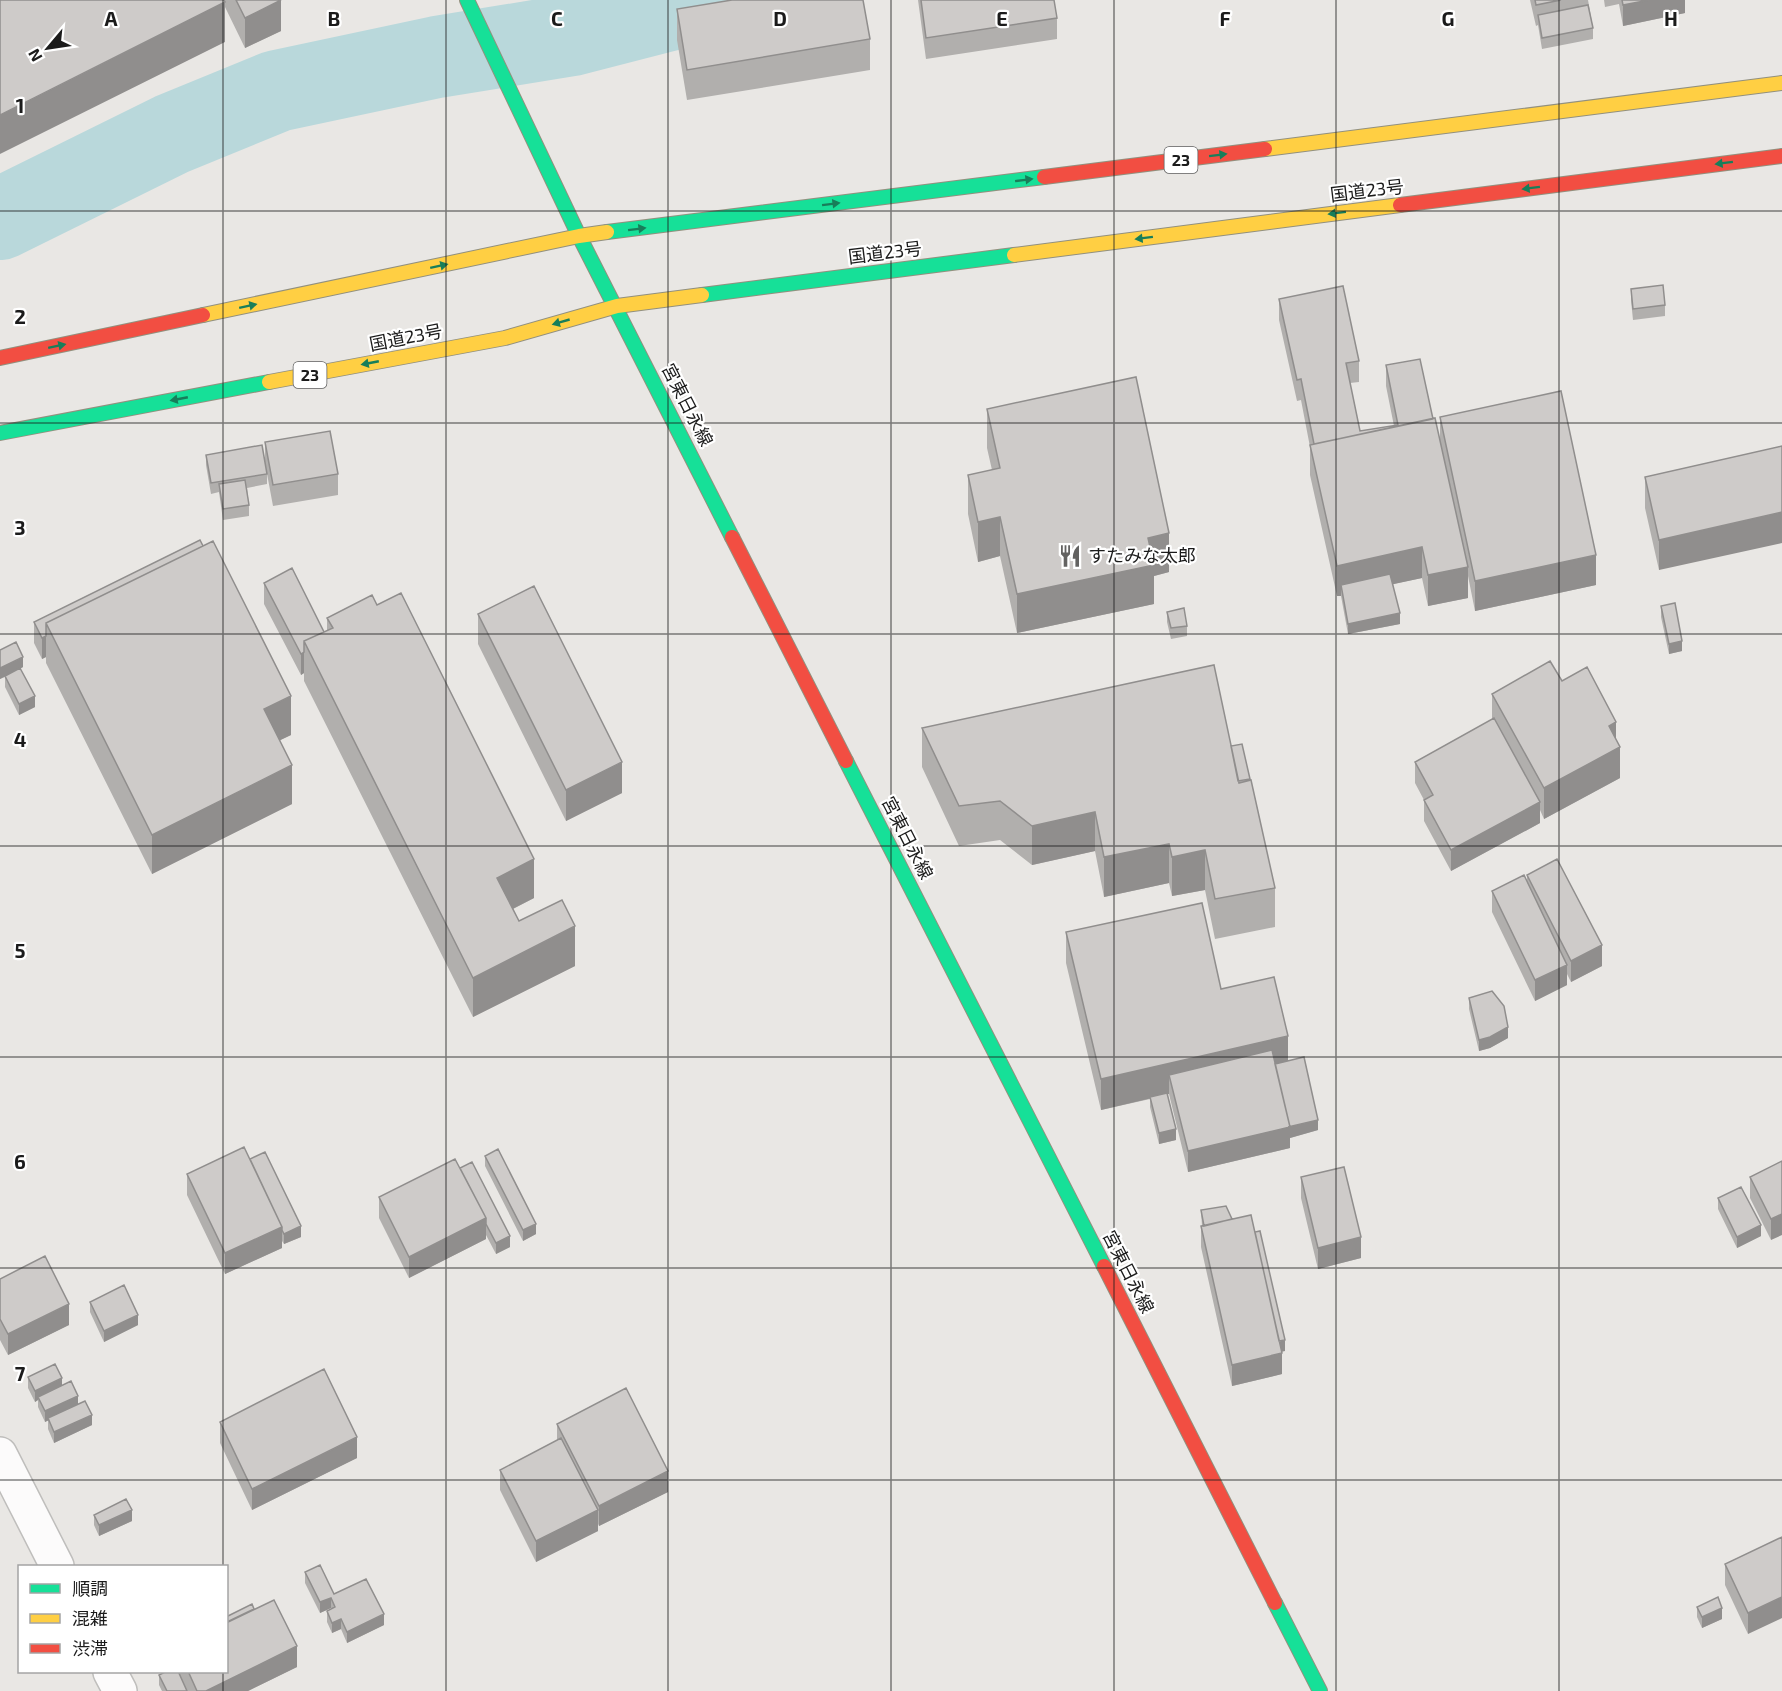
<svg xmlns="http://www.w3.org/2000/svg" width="1782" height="1691" font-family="'Exo 2','Noto Sans JP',sans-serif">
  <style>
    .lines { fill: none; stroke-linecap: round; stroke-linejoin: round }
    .river { stroke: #b9d8db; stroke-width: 82 }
    .street-casing { stroke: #bfbebc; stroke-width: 36 }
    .fast-casing { stroke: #92907e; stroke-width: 16 }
    .slow-casing { stroke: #92907e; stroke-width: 16 }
    .jam-casing { stroke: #92907e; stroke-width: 16 }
    .street { stroke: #fcfbfb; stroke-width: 33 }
    .fast { stroke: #16e098; stroke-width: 14 }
    .slow { stroke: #ffcf43; stroke-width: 14 }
    .jam { stroke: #f24e42; stroke-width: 14 }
    .wall { fill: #b1afad }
    .shaded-wall { fill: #908e8d }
    .building { fill: #cecbc9; stroke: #908e8d; stroke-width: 1.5 }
    .oneway { fill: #187e5a }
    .grid { fill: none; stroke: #1b1b1b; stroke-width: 1.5; stroke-opacity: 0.55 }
    .labels { text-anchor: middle; stroke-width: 4.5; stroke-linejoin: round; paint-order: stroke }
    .shield { fill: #fff; stroke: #5f5f5f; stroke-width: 1.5 }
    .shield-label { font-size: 16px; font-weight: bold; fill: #1b1b1b }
    .street-label { font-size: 18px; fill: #1b1b1b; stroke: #fff }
    .poi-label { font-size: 18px; fill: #1b1b1b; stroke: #fff; text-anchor: start }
    .grid-label { font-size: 20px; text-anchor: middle; font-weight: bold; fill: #1b1b1b; stroke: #fff; stroke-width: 4.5; stroke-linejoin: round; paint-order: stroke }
  </style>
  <rect width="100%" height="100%" fill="#e9e7e4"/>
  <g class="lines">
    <!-- river -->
    <path class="river" d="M 0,219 L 172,134 L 277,91 L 437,57 L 572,35 L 669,10 L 731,0"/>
    <!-- street casing -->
    <g class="street-casing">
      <path id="street" d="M 0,1454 L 57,1566
        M 110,1672 L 120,1691"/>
    </g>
    <!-- fast casing -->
    <g class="fast-casing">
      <path id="fast" d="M 467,0 L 579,236 L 732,537
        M 607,232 L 1044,177
        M 702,295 L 1014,255
        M 0,433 L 269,382
        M 846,761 L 1104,1266
        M 1275,1603 L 1320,1691"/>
    </g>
    <!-- slow casing -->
    <g class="slow-casing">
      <path id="slow" d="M 1265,149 L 1782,83
        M 1014,255 L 1400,205
        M 203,315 L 579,236 L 607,232
        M 269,382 L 505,338 L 617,306 L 702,295"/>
    </g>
    <!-- jam casing -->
    <g class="jam-casing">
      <path id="jam" d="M 1044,177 L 1265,149
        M 1400,205 L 1782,156
        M 0,358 L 203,315
        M 732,537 L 846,761
        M 1104,1266 L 1275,1603"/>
    </g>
    <!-- street -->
    <use href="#street" class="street"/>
    <!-- fast -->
    <use href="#fast" class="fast"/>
    <!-- slow -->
    <use href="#slow" class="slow"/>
    <!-- jam -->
    <use href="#jam" class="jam"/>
  </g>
  <!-- wall -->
  <path class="wall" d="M 0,0 L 280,0 L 281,31 L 245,48 L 225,7 L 225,42 Z
    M 918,0 L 1054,0 L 1057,18 L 1057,39 L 926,59 Z
    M 1530,0 L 1588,0 L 1593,28 L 1593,39 L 1542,49 L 1538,25 L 1536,26 Z
    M 1604,0 L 1685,0 L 1685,13 L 1623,26 L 1619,4 L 1605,7 Z
    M 677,9 L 870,39 L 870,70 L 687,100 L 677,40 Z
    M 1631,289 L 1665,305 L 1665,316 L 1633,320 L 1631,300 Z
    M 1279,299 L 1359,361 L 1359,382 L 1350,383 L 1360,431 L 1394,426 L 1386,386 L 1386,365 L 1433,419 L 1440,442 L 1440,417 L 1596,585 L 1475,611 L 1468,576 L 1468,598 L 1428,606 L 1422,578 L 1393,584 L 1400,624 L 1348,634 L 1341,596 L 1337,596 L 1310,475 L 1310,447 L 1301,400 L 1297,401 L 1279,320 Z
    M 987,409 L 1169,572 L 1154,576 L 1154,604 L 1017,633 L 1000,556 L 978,562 L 968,514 L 968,475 L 992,470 L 987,448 Z
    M 265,442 L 338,474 L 338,495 L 273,506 L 265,463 Z
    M 1782,446 L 1659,570 L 1645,508 L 1645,477 Z
    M 206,455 L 267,474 L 267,484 L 247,488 L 249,505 L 249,516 L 223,520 L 219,492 L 211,494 L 206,465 Z
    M 200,540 L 291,735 L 280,740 L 292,804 L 152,874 L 46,663 L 46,657 L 42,659 L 34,643 L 34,622 Z
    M 264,583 L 324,632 L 327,630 L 327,618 L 534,898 L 513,909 L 519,921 L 575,966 L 473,1017 L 304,681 L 304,673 L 301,675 L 264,604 Z
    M 1661,606 L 1682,651 L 1669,654 L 1661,617 Z
    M 1167,612 L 1187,626 L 1187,636 L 1171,639 L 1167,622 Z
    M 478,614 L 622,793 L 566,821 L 478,644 Z
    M 0,650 L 23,667 L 20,669 L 35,707 L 19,715 L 5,687 L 5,677 L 0,679 Z
    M 1562,681 L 1616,740 L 1620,778 L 1544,819 L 1540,810 L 1540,823 L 1451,871 L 1424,821 L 1424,800 L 1415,783 L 1415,762 L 1492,720 L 1492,694 Z
    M 922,728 L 1231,746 L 1250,780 L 1275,888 L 1275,927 L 1215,939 L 1205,890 L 1172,896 L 1169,883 L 1104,897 L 1095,851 L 1032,865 L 1000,840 L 959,846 L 922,767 Z
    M 1527,875 L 1602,966 L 1571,982 L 1567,974 L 1567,985 L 1535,1001 L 1492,912 L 1492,891 L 1527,882 Z
    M 1066,932 L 1221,989 L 1288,1061 L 1318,1130 L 1290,1138 L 1290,1148 L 1188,1172 L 1169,1094 L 1167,1094 L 1176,1140 L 1159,1144 L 1150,1107 L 1150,1099 L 1101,1110 L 1066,963 Z
    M 1469,998 L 1508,1038 L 1490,1048 L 1479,1051 L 1469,1009 Z
    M 485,1156 L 536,1234 L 523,1241 L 485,1166 Z
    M 250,1159 L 301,1237 L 284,1244 L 282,1241 L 282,1248 L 225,1274 L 187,1195 L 187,1174 Z
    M 1782,1161 L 1771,1240 L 1750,1198 L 1750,1177 Z
    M 460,1168 L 510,1247 L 496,1254 L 486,1235 L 486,1239 L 409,1278 L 379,1218 L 379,1197 Z
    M 1301,1177 L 1361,1258 L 1318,1269 L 1301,1198 Z
    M 1718,1198 L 1761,1236 L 1737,1248 L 1718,1209 Z
    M 1201,1210 L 1285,1351 L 1281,1351 L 1282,1374 L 1232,1386 L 1201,1247 L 1201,1226 L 1202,1226 Z
    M 0,1279 L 69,1325 L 8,1355 L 0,1340 Z
    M 90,1302 L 138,1325 L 104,1342 L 90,1312 Z
    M 28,1377 L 62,1385 L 78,1405 L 92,1425 L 54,1443 L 48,1429 L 48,1420 L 45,1422 L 38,1407 L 38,1400 L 35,1402 L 28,1388 Z
    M 220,1422 L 357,1458 L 252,1510 L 220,1443 Z
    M 557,1424 L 668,1492 L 599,1526 L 598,1524 L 598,1531 L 536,1562 L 500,1490 L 500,1470 L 557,1441 Z
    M 94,1515 L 132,1521 L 99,1536 L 94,1525 Z
    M 1782,1537 L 1748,1634 L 1725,1585 L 1725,1564 Z
    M 305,1572 L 334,1594 L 384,1625 L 347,1643 L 341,1629 L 332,1633 L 327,1622 L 327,1611 L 331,1609 L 331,1608 L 320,1613 L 305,1583 Z
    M 1697,1607 L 1722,1619 L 1702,1628 L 1697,1617 Z
    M 254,1609 L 297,1667 L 248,1691 L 162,1691 L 159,1685 L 159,1675 L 167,1671 L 226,1671 L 226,1617 Z"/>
  <!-- shaded-wall -->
  <path class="shaded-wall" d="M 281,0 L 281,31 L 245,48 L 245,18 Z
    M 1649,0 L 1685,0 L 1685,13 L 1623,26 L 1623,5 Z
    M 225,2 L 225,42 L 0,154 L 0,115 Z
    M 1782,512 L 1782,543 L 1659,570 L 1659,540 Z
    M 1000,517 L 1000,556 L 978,562 L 978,522 Z
    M 1169,533 L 1169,572 L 1154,576 L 1154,604 L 1017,633 L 1017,594 L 1148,538 Z
    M 1422,547 L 1422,578 L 1343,595 L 1341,585 L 1341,596 L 1337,596 L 1337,566 Z
    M 1596,555 L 1596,585 L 1475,611 L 1475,581 Z
    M 1468,567 L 1468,598 L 1428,606 L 1428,575 Z
    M 1400,613 L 1400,624 L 1348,634 L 1348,624 Z
    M 46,636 L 46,657 L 42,659 L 42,638 Z
    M 1682,641 L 1682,651 L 1669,654 L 1669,644 Z
    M 304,652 L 304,673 L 301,675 L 301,654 Z
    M 23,657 L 23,667 L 0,679 L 0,668 Z
    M 35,696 L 35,707 L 19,715 L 19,704 Z
    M 291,696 L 291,735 L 264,748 L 264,709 Z
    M 1616,722 L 1616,749 L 1620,747 L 1620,778 L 1544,819 L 1544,788 L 1609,726 Z
    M 622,762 L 622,793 L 566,821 L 566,790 Z
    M 292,765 L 292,804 L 152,874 L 152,835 Z
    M 1540,802 L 1540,823 L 1451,871 L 1451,850 Z
    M 1095,812 L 1095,851 L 1032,865 L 1032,826 Z
    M 1169,844 L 1169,883 L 1104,897 L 1104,857 Z
    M 1205,850 L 1205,890 L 1172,896 L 1172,857 Z
    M 534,859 L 534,898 L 497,917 L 497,878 Z
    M 575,926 L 575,966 L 473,1017 L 473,978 Z
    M 1602,945 L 1602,966 L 1571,982 L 1571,961 Z
    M 1567,965 L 1567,985 L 1535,1001 L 1535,980 Z
    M 1508,1027 L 1508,1038 L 1490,1048 L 1479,1051 L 1479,1040 Z
    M 1288,1036 L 1288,1066 L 1169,1075 L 1169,1094 L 1101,1110 L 1101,1079 Z
    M 1318,1120 L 1318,1130 L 1290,1138 L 1290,1148 L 1188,1172 L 1188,1151 Z
    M 1176,1129 L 1176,1140 L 1159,1144 L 1159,1133 Z
    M 1782,1214 L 1782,1235 L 1771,1240 L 1771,1219 Z
    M 486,1218 L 486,1239 L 409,1278 L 409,1257 Z
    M 536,1224 L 536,1234 L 523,1241 L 523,1230 Z
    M 1761,1225 L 1761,1236 L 1737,1248 L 1737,1237 Z
    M 301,1226 L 301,1237 L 284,1244 L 284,1234 Z
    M 282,1227 L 282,1248 L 225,1274 L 225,1253 Z
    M 510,1236 L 510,1247 L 496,1254 L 496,1243 Z
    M 1361,1237 L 1361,1258 L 1318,1269 L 1318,1248 Z
    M 69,1304 L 69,1325 L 8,1355 L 8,1334 Z
    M 138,1315 L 138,1325 L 104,1342 L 104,1331 Z
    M 1285,1340 L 1285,1351 L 1277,1353 L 1277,1342 Z
    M 1282,1353 L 1282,1374 L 1232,1386 L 1232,1365 Z
    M 62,1378 L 62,1389 L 38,1397 L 38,1400 L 35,1402 L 35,1391 Z
    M 78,1396 L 78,1407 L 45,1422 L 45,1411 Z
    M 92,1415 L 92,1425 L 54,1443 L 54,1432 Z
    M 357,1437 L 357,1458 L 252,1510 L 252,1489 Z
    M 668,1471 L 668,1492 L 599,1526 L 599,1506 Z
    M 132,1510 L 132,1521 L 99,1536 L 99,1525 Z
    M 598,1510 L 598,1531 L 536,1562 L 536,1541 Z
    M 1782,1597 L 1782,1618 L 1748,1634 L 1748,1613 Z
    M 331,1598 L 331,1608 L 320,1613 L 320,1602 Z
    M 1722,1608 L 1722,1619 L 1702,1628 L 1702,1617 Z
    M 384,1614 L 384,1625 L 347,1643 L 347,1632 Z
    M 341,1619 L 341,1629 L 332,1633 L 332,1623 Z
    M 297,1646 L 297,1667 L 248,1691 L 206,1691 Z"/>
  <!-- building -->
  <path class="building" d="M 0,0 L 224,0 L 225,2 L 0,115 Z
    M 236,0 L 281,0 L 245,18 Z
    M 732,0 L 863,0 L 870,39 L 687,70 L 677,9 Z
    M 921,0 L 1054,0 L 1057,18 L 926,38 Z
    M 1535,0 L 1561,0 L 1536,5 Z
    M 1622,0 L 1649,0 L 1623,5 Z
    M 1588,5 L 1593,28 L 1542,38 L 1538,15 Z
    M 1663,285 L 1665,305 L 1633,309 L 1631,289 Z
    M 1343,286 L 1359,361 L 1346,363 L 1360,431 L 1398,425 L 1386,365 L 1420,359 L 1433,419 L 1314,444 L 1301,379 L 1297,380 L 1279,299 Z
    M 1136,377 L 1169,533 L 1148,538 L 1154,565 L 1017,594 L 1000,517 L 978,522 L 968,475 L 1000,468 L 987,409 Z
    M 1561,391 L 1596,555 L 1475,581 L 1440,417 Z
    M 1435,418 L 1468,567 L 1428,575 L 1422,547 L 1337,566 L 1310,445 Z
    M 330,431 L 338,474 L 273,485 L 265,442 Z
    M 262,445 L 267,474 L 211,483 L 206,455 Z
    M 1782,446 L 1782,512 L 1659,540 L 1645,477 Z
    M 245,480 L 249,505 L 223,509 L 219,484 Z
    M 200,540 L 203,546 L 46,623 L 46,636 L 42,638 L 34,622 Z
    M 213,541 L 291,696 L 264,709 L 292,765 L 152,835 L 46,623 Z
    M 292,568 L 324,632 L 304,641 L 304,652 L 301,654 L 264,583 Z
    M 1390,574 L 1400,613 L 1348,624 L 1341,585 Z
    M 534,586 L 622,762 L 566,790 L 478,614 Z
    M 401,593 L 534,859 L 497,878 L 519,921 L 562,900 L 575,926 L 473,978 L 304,641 L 333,628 L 327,618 L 372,595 L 377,605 Z
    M 1675,603 L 1682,641 L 1669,644 L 1661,606 Z
    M 1184,608 L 1187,626 L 1171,628 L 1167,612 Z
    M 16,642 L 23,657 L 0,668 L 0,650 Z
    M 1550,661 L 1562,681 L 1587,667 L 1616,722 L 1609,726 L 1620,747 L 1544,788 L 1492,694 Z
    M 1214,665 L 1239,783 L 1251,780 L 1275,888 L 1215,899 L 1205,850 L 1172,857 L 1169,844 L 1104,857 L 1095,812 L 1032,826 L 1000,801 L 959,806 L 922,728 Z
    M 20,668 L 35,696 L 19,704 L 5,676 Z
    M 1494,718 L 1540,802 L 1451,850 L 1424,800 L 1433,795 L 1415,762 Z
    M 1242,744 L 1250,779 L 1238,781 L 1231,746 Z
    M 1557,859 L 1602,945 L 1571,961 L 1527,875 Z
    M 1524,875 L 1567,965 L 1535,980 L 1492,891 Z
    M 1202,903 L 1221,989 L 1274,977 L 1288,1036 L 1101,1079 L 1066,932 Z
    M 1492,991 L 1504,1006 L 1508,1027 L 1490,1037 L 1479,1040 L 1469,998 Z
    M 1272,1050 L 1290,1127 L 1188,1151 L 1169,1075 Z
    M 1304,1057 L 1318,1120 L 1288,1127 L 1290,1127 L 1275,1064 Z
    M 1167,1093 L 1176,1129 L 1159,1133 L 1150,1097 Z
    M 244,1147 L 282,1227 L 225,1253 L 187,1174 Z
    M 498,1149 L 536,1224 L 523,1230 L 485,1156 Z
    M 265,1152 L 301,1226 L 284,1234 L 282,1230 L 282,1227 L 250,1159 Z
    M 455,1159 L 486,1218 L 409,1257 L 379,1197 Z
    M 1782,1161 L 1782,1214 L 1771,1219 L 1750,1177 Z
    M 472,1162 L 510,1236 L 496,1243 L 486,1224 L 486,1218 L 460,1168 Z
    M 1344,1167 L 1361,1237 L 1318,1248 L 1301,1177 Z
    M 1741,1187 L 1761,1225 L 1737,1237 L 1718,1198 Z
    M 1226,1206 L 1232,1219 L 1204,1226 L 1201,1210 Z
    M 1251,1215 L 1282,1353 L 1232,1365 L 1201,1226 Z
    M 1260,1231 L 1285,1340 L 1279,1341 L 1255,1232 Z
    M 45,1256 L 69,1304 L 8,1334 L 0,1319 L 0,1279 Z
    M 124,1285 L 138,1315 L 104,1331 L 90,1302 Z
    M 55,1364 L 62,1378 L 35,1391 L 28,1377 Z
    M 324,1369 L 357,1437 L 252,1489 L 220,1422 Z
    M 71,1381 L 78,1396 L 45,1411 L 38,1397 Z
    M 626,1388 L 668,1471 L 599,1506 L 557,1424 Z
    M 85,1401 L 92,1415 L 54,1432 L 48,1418 Z
    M 561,1438 L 598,1510 L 536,1541 L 500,1470 Z
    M 126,1499 L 132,1510 L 99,1525 L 94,1515 Z
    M 1782,1537 L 1782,1597 L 1748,1613 L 1725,1564 Z
    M 320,1565 L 334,1594 L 366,1579 L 384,1614 L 347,1632 L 341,1619 L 332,1623 L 327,1611 L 335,1607 L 331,1598 L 320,1602 L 305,1572 Z
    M 1718,1597 L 1722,1608 L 1702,1617 L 1697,1607 Z
    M 274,1600 L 297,1646 L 206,1691 L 197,1691 L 188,1671 L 226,1671 L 226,1623 Z
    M 252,1604 L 254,1609 L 227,1622 L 226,1617 Z
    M 167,1671 L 178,1671 L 187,1691 L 167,1691 L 159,1675 Z"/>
  <!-- one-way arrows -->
  <defs><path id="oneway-solid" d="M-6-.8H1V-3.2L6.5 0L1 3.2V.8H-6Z" transform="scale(1.5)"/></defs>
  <g class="oneway">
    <use href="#oneway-solid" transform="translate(1218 155) rotate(-7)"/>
    <use href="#oneway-solid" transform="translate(1724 163) rotate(173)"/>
    <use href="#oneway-solid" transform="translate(1024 180) rotate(-7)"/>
    <use href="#oneway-solid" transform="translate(1531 188) rotate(173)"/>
    <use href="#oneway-solid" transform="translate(831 204) rotate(-7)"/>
    <use href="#oneway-solid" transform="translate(1337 213) rotate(173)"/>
    <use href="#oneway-solid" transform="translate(637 229) rotate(-7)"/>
    <use href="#oneway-solid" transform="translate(1144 238) rotate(173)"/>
    <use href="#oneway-solid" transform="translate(439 266) rotate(-12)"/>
    <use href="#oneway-solid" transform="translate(248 306) rotate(-12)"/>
    <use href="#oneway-solid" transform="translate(561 322) rotate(164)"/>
    <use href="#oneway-solid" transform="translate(57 346) rotate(-12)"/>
    <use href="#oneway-solid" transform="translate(370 363) rotate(169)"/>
    <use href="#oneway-solid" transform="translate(179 399) rotate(169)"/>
  </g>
  <!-- grid -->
  <path class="grid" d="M 223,0 L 223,1566M 446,0 L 446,1691M 668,0 L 668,1691M 891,0 L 891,1691M 1114,0 L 1114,1691M 1336,0 L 1336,1691M 1559,0 L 1559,1691M 0,211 L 1782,211M 0,423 L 1782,423M 0,634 L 1782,634M 0,846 L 1782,846M 0,1057 L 1782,1057M 0,1268 L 1782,1268M 0,1480 L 1782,1480M 223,1672 L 223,1691"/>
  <!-- icons -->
  <defs>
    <g id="restaurant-bare" transform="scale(1.8)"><path d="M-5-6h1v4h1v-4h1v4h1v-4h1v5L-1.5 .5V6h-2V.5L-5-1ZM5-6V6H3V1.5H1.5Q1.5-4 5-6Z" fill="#636261" stroke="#fff" stroke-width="2.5" paint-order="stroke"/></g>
  </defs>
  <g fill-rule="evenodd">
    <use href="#restaurant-bare" x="1070" y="556"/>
  </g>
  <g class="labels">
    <!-- shield labels -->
    <g class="shield">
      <rect x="1164.5" y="147" width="33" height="26" rx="4.5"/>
      <rect x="293.5" y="362" width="33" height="26" rx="4.5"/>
    </g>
    <g class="shield-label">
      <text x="1181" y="166">23</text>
      <text x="310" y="381">23</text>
    </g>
    <!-- street labels -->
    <g class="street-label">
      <text transform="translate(1367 191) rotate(-7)" y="6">国道23号</text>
      <text transform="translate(885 253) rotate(-7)" y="6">国道23号</text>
      <text transform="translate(406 338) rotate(-11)" y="6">国道23号</text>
      <text transform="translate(687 405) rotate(63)" y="6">宮東日永線</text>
      <text transform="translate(907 838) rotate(63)" y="6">宮東日永線</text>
      <text transform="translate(1128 1272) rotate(63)" y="6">宮東日永線</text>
    </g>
    <!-- poi labels -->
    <g class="poi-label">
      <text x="1088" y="562">すたみな太郎</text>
    </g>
  </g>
  <g class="grid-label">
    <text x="111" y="26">A</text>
    <text x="334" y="26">B</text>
    <text x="557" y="26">C</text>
    <text x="780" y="26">D</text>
    <text x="1002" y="26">E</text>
    <text x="1225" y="26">F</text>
    <text x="1448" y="26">G</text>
    <text x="1671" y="26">H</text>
    <text x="20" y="113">1</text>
    <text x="20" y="324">2</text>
    <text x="20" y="535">3</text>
    <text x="20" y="747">4</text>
    <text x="20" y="958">5</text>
    <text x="20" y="1169">6</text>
    <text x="20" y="1381">7</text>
  </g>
  <!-- legend -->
  <rect x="18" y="1565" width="210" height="108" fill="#ffffff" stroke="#a4a4a4" stroke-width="1.5"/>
  <rect x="30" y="1584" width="30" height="9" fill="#16e098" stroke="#a4a4a4" stroke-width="1.5"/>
  <text x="72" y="1595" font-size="18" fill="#1b1b1b">順調</text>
  <rect x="30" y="1614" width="30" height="9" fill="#ffcf43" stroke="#a4a4a4" stroke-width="1.5"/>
  <text x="72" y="1625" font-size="18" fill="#1b1b1b">混雑</text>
  <rect x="30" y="1644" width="30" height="9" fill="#f24e42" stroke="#a4a4a4" stroke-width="1.5"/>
  <text x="72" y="1655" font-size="18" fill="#1b1b1b">渋滞</text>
  <!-- north arrow -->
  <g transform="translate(48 48) rotate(241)" stroke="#ffffff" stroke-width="4.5" paint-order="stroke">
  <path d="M0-4.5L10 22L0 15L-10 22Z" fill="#1b1b1b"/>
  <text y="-9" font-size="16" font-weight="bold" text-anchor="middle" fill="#1b1b1b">N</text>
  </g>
</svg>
